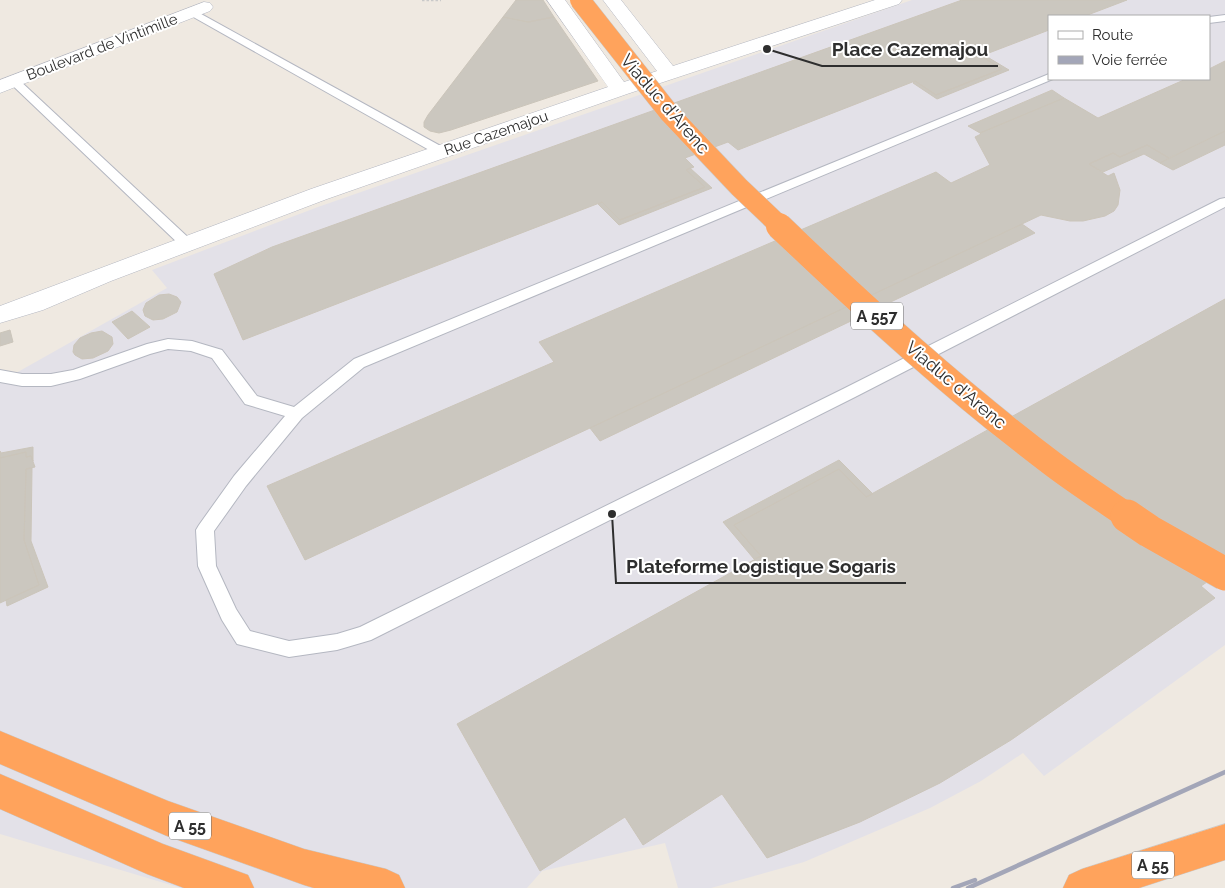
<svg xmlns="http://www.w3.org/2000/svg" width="1225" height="888" font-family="Raleway,sans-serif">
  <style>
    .industrial { fill: #e3e1e8; fill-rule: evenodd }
    .building { fill: #cbc7bf; stroke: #cbc5ba }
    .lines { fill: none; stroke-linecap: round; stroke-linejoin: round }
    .service-casing { stroke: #b4b7c1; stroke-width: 2 }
    .minor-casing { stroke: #b4b7c1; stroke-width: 1 }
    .tertiary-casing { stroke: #b4b7c1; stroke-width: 1 }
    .motorway-casing { stroke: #c9c9c9; stroke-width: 1 }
    .path { stroke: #c9c9c9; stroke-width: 2.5; stroke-dasharray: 2.5 2; stroke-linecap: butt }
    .service { fill: #fff; fill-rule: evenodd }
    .minor { fill: #fff; fill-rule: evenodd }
    .tertiary { fill: #fff; fill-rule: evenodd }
    .motorway { fill: #ffa35c; fill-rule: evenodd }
    .rail { stroke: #a3a6b8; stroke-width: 4.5 }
    .motorway-bridge-far2-casing { stroke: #c9c9c9; stroke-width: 21; stroke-linecap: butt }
    .motorway-bridge-far1-casing { stroke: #c9c9c9; stroke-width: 27; stroke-linecap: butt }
    .motorway-bridge-casing { stroke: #c9c9c9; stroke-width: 34; stroke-linecap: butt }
    .motorway-bridge-far2 { stroke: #ffa35c; stroke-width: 20 }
    .motorway-bridge-far1 { stroke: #ffa35c; stroke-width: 26 }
    .motorway-bridge { stroke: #ffa35c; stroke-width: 33 }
    .labels { text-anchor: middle; stroke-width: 4; stroke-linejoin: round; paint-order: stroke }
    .far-street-label { font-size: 15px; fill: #2e2e2e; stroke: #fff }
    .shield { fill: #fff; stroke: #6d6d6d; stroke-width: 1 }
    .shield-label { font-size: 16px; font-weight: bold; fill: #2e2e2e }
    .street-label { font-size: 18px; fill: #2e2e2e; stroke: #fff }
    .leader { fill: none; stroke: #2e2e2e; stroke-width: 2 }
    .callout-dot { fill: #2e2e2e; stroke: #fff; stroke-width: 2 }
    .callout-label { font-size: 19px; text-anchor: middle; font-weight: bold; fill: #2e2e2e; stroke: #fff; stroke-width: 4; stroke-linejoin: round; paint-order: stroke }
  </style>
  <rect width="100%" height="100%" fill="#efe9e1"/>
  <!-- industrial -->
  <path class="industrial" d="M 912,0 L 1225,0 L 1225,645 L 1044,776 L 1023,753 L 981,781 L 930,808 L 804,862 L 711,888 L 678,888 L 665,843 L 542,871 L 527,888 L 181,888 L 0,834 L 0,382 L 167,288 L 152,270 L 318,207 ZM 1049,16 L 1209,16 L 1209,79 L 1049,79 Z"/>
  <!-- building -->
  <path class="building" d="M 516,0 L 543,0 L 554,17 L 528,22 L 503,17 Z
    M 962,0 L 1127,0 L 1085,16 L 1049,16 L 1049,30 L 981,56 L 1002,69 L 936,95 L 915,81 L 738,150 L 728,142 L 685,158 L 694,167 L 686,170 L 705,187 L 620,220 L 602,202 L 243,340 L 214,274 L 272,247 Z
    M 503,17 L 528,22 L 554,17 L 598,81 L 451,130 L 439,133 L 430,131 L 424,127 L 424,122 L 428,115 Z
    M 984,55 L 1009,70 L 937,99 L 913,83 L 915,81 L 936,95 L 1002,69 L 981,56 Z
    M 1225,61 L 1225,131 L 1169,158 L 1147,145 L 1120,157 L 1113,153 L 1089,164 L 1108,176 L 1114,173 L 1120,190 L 1118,205 L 1114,211 L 1105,216 L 1083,221 L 1070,221 L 1041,215 L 590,428 L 305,560 L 267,486 L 554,362 L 539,342 L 936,172 L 951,183 L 990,165 L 975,137 L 981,134 L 980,133 L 1064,98 L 1098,118 L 1186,79 L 1209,79 L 1209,69 Z
    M 1052,90 L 1064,98 L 980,133 L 968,126 Z
    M 1225,131 L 1225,145 L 1173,170 L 1160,163 Z
    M 1147,145 L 1169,158 L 1160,163 L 1144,154 L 1103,172 L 1089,164 L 1113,153 L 1120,157 Z
    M 690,168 L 712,188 L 619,225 L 598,204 L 602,202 L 620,220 L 705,187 L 686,170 Z
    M 1022,224 L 1035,233 L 600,441 L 590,428 Z
    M 169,294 L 177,297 L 181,302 L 177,312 L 163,319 L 153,320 L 145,316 L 143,310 L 146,303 L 159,295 Z
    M 1225,299 L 1225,570 L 1201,586 L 1215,598 L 1011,740 L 940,783 L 860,822 L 767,858 L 722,794 L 643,845 L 625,817 L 540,871 L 457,724 L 761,556 L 734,525 L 839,469 L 866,497 Z
    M 132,311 L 150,327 L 128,339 L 112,322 Z
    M 10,330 L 13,342 L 0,346 L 0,333 Z
    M 102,331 L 112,337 L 113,344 L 108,351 L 93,358 L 82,359 L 75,355 L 73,352 L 74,345 L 80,338 L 91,333 Z
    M 33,447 L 33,461 L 31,456 L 26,457 L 26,452 L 0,458 L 0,451 L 1,453 Z
    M 26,452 L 26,457 L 31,456 L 35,467 L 26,469 L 24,540 L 39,585 L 0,603 L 0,458 Z
    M 839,460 L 873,494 L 866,497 L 839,469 L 734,525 L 761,556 L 754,559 L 723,522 Z
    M 32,468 L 31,541 L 48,587 L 7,606 L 6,600 L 39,585 L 24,540 L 26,469 Z"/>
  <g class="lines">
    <!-- service casing -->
    <g class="service-casing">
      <path id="service" d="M 192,9 L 446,149 L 448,152 L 446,155 L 438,155 L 188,14 L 187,12 L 188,10 Z
        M 1225,15 L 1225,21 L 1209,23 L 1209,17 Z
        M 1049,74 L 1049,79 L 1053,79 L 364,367 L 302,418 L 246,486 L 214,531 L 216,566 L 236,609 L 250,631 L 289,641 L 337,634 L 360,627 L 843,389 L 1220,199 L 1225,198 L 1225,207 L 855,397 L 371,640 L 337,650 L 289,657 L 237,644 L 222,620 L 198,566 L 196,530 L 199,525 L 234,476 L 285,416 L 245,404 L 212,358 L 191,351 L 168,349 L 150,354 L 80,379 L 51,386 L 22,386 L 0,382 L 0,370 L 22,374 L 51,374 L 73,370 L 147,344 L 168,339 L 192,341 L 222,350 L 257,396 L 294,407 L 354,359 Z
        M 14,78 L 18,79 L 192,241 L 194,244 L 192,247 L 182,247 L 10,83 L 8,81 Z"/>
    </g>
    <!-- minor casing -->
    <g class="minor-casing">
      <path id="minor" d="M 204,2 L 210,3 L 213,7 L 210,11 L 0,93 L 0,80 Z"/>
    </g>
    <!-- tertiary casing -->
    <g class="tertiary-casing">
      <path id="tertiary" d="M 547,0 L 565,0 L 624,82 L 657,71 L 603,0 L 621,0 L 673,66 L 875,0 L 902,0 L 899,4 L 627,94 L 327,199 L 111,281 L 43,310 L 0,323 L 0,306 L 311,189 L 608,87 Z"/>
    </g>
    <!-- motorway casing -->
    <g class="motorway-casing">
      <path id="motorway" d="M 0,731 L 168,801 L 304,849 L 386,869 L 399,875 L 405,888 L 314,888 L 304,885 L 167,836 L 0,764 Z
        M 0,774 L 163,844 L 248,875 L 254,888 L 184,888 L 147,874 L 0,809 Z
        M 1225,824 L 1225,860 L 1139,888 L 1063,888 L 1069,875 L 1082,869 Z"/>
    </g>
    <!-- path -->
    <path class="path" d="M 422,0 L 441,0"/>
    <!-- service -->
    <use href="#service" class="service"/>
    <!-- minor -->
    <use href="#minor" class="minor"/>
    <!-- tertiary -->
    <use href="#tertiary" class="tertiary"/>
    <!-- motorway -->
    <use href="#motorway" class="motorway"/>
    <!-- rail -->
    <path class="rail" d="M 953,888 L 975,880
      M 968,888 L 1225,772"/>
    <!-- motorway-bridge-far2 casing -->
    <g class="motorway-bridge-far2-casing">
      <path id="motorway-bridge-far2" d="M 580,0 L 670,114 L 739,187 L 781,227"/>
    </g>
    <!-- motorway-bridge-far1 casing -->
    <g class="motorway-bridge-far1-casing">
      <path id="motorway-bridge-far1" d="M 779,226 C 867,310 957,392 1054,465 C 1078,483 1104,500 1129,517"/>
    </g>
    <!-- motorway-bridge casing -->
    <g class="motorway-bridge-casing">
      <path id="motorway-bridge" d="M 1127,516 L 1149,531 L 1225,574"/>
    </g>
    <!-- motorway-bridge-far2 -->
    <use href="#motorway-bridge-far2" class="motorway-bridge-far2"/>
    <!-- motorway-bridge-far1 -->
    <use href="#motorway-bridge-far1" class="motorway-bridge-far1"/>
    <!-- motorway-bridge -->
    <use href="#motorway-bridge" class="motorway-bridge"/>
  </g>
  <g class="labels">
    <!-- far-street labels -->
    <g class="far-street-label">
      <text transform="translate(102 47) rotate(-21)" y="5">Boulevard de Vintimille</text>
      <text transform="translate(496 133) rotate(-19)" y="5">Rue Cazemajou</text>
    </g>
    <!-- shield labels -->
    <g class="shield">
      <rect x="851" y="302.5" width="52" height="27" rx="4"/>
      <rect x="169" y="812.5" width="42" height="27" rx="4"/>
      <rect x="1132" y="851.5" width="42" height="27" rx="4"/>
    </g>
    <g class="shield-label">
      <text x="877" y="322">A 557</text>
      <text x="190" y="832">A 55</text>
      <text x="1153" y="871">A 55</text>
    </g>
    <!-- street labels -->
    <g class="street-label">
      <text transform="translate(665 104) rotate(49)" y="6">Viaduc d'Arenc</text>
      <text transform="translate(956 385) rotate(40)" y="6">Viaduc d'Arenc</text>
    </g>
  </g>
  <!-- callouts -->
  <path class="leader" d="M767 49L822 66H998M612 514L616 583H906"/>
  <g class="callout-dot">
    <circle cx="767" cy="49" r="5"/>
    <circle cx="612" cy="514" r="5"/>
  </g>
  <g class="callout-label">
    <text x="910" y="56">Place Cazemajou</text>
    <text x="761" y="573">Plateforme logistique Sogaris</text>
  </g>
  <!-- legend -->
  <rect x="1048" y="15" width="162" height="65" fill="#ffffff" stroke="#ababab"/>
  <rect x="1058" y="31" width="25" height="8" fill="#ffffff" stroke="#ababab"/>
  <text x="1092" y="40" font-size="15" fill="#2e2e2e">Route</text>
  <rect x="1058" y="56" width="25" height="8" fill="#a3a6b8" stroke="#ababab"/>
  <text x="1092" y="65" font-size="15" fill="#2e2e2e">Voie ferrée</text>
</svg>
